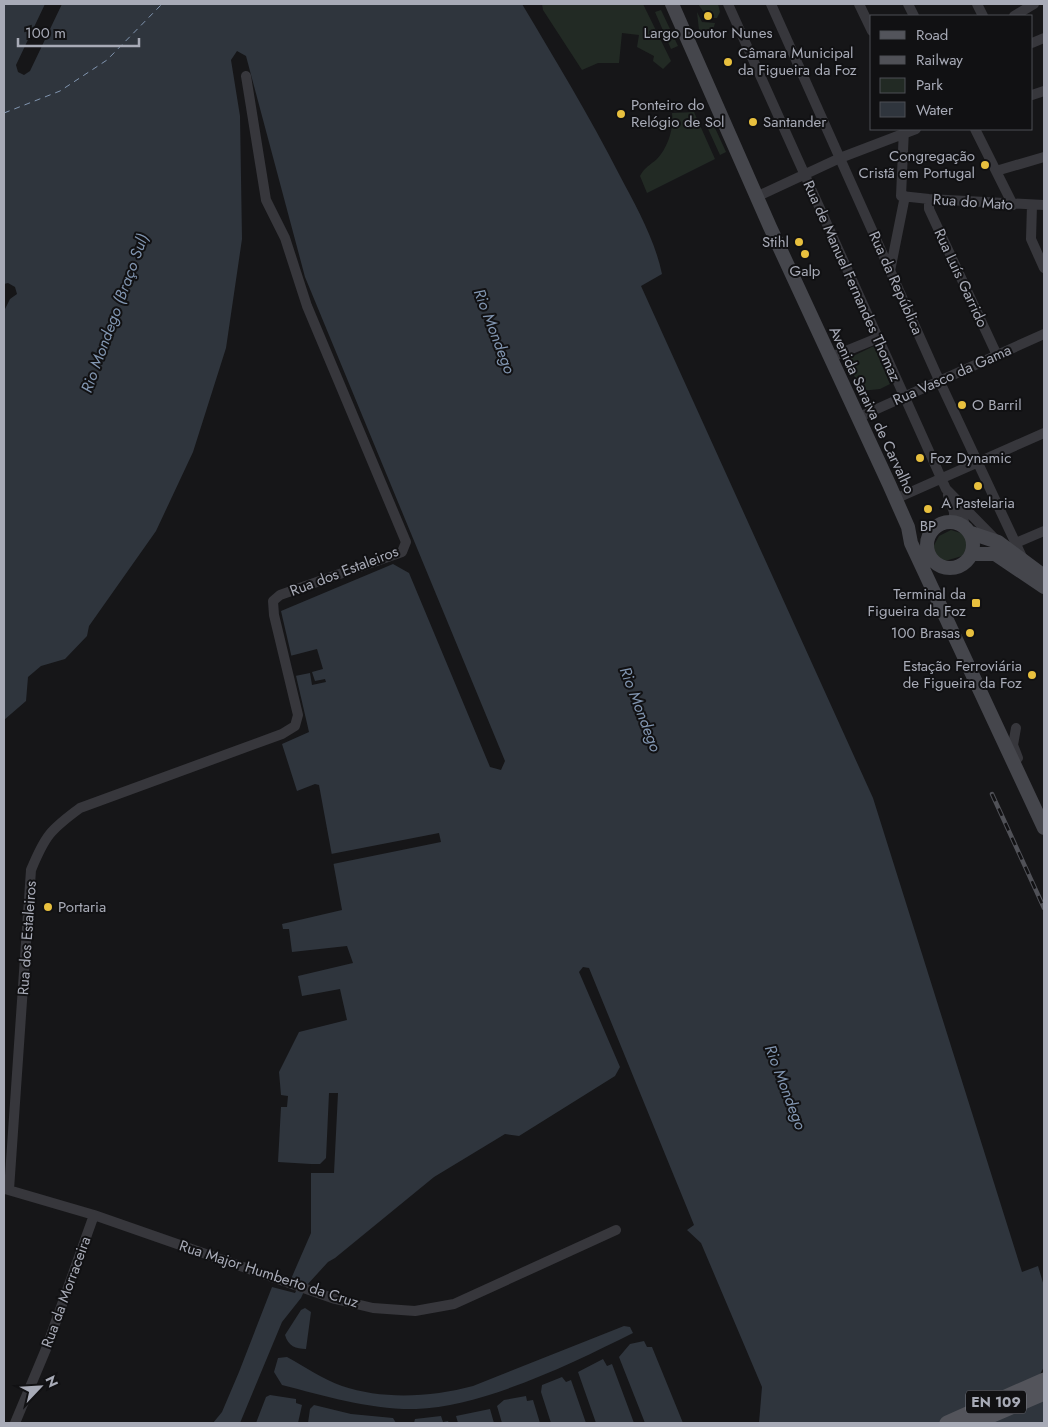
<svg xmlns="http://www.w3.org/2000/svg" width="1048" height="1427" font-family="Jost,sans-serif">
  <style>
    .green { fill: #222a24 }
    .water { fill: #2f353d }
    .pier { fill: #161618 }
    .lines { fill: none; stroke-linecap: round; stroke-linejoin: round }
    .ferry { stroke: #8195b0; stroke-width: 1; stroke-dasharray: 6 5; stroke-linecap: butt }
    .street { stroke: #37373c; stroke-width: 10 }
    .secondary { stroke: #45464c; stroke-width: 14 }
    .primary { stroke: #53545b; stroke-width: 15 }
    .rail-casing { stroke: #505157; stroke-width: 4.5 }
    .rail { stroke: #111113; stroke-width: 2.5; stroke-dasharray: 8; stroke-linecap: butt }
    .poi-dot { fill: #e8c03e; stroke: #111113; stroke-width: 2 }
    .labels { text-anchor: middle; stroke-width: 4; stroke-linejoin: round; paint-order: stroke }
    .shield { fill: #111113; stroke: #7b7d86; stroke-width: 1 }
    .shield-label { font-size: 14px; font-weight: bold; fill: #a8abb7 }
    .poi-label { font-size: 15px; fill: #a8abb7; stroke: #111113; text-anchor: start }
    .street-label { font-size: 15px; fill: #a8abb7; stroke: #111113 }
    .water-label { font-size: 16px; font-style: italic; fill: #8195b0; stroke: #111113 }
  </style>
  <rect width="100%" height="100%" fill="#161618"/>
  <!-- green -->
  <path class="green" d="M 542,4 L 643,4 L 671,61 L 663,69 L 653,61 L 654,56 L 637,47 L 639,35 L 622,33 L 619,63 L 598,63 L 582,70 L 543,10 Z
    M 698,4 L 718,4 L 720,12 L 717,18 L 708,18 Z
    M 661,10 L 678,46 L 671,49 L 655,12 Z
    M 697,12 L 702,22 L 715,23 L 713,30 L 708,34 L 699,30 Z
    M 694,112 L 715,159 L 647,193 L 640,176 C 644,168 650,165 657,159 C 668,147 674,129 672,113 Z
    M 710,117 L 726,152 L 720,155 L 704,120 Z
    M 874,346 L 890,384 L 880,389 L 861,391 L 847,359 Z
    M 951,530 L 964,534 L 968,547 L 962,556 L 945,561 L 937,557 L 933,547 L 939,536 Z"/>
  <!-- water -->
  <path class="water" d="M 4,4 L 45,4 L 16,65 L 18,72 L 24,75 L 30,71 L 62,4 L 522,4 C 556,61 590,117 620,176 C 636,206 655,240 662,274 L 641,286 L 873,798 L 1022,1272 L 1038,1266 L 1044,1286 L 1044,1367 L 1039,1376 L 1044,1384 L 1044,1423 L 759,1423 L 762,1387 L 701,1243 L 687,1230 L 694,1225 L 589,968 L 583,967 L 579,972 L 620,1067 L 615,1076 L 519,1136 L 505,1134 L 434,1177 L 335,1258 L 328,1262 L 307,1285 L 301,1298 L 282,1322 L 240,1423 L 213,1423 L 222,1412 L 239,1372 L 272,1287 L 295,1293 L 300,1283 L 291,1279 L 311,1233 L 311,1164 L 278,1162 L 281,1107 L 287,1107 L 288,1096 L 281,1095 L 279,1072 L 299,1032 L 347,1020 L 340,989 L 302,996 L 298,976 L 353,963 L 347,946 L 292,952 L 289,929 L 283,929 L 282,924 L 342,910 L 319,785 L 315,784 L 297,791 L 282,744 L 309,732 L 281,611 L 393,564 L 409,573 L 490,767 L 501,770 L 505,761 L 305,277 L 246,56 L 237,51 L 231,60 L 240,116 L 242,239 L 226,348 L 193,452 L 156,531 L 89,626 L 87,636 L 65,659 L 41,666 L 28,677 L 26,701 L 4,720 L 4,311 L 10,299 L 17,294 L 15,287 L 8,283 L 4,284 Z
    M 305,1308 L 311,1312 L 306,1349 C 296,1349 288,1346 285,1335 L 301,1310 Z
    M 624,1326 L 630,1327 L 633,1333 C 571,1364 485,1406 416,1409 C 371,1410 325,1396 282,1385 L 274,1372 L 278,1358 L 287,1357 C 305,1367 323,1379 342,1386 C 383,1400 432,1397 473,1386 Z
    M 644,1341 L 647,1347 L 652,1347 L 683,1423 L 645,1423 L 619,1357 L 630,1344 Z
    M 603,1359 L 607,1366 L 612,1364 L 634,1423 L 596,1423 L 578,1372 Z
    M 562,1377 L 566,1382 L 571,1380 L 586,1423 L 551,1423 L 541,1392 L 542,1385 Z
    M 270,1395 L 296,1399 L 296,1403 L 302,1405 L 298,1423 L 256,1423 L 266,1397 Z
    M 526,1396 L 527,1401 L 533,1400 L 540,1423 L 502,1423 L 497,1406 L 504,1400 Z
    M 314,1405 L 351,1414 L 393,1418 L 396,1423 L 308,1423 L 310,1409 Z
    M 490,1409 L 494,1423 L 458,1423 L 456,1416 Z
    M 441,1416 L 443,1422 L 448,1421 L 449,1423 L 414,1423 L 415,1419 Z"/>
  <!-- pier -->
  <path class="pier" d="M 317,649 L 323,669 L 312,672 L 315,681 L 325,679 L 326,682 L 312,685 L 310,673 L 295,676 L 290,656 Z
    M 439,833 L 441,842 L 333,864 L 331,854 Z
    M 329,1093 L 338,1093 L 334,1173 L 310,1173 L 311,1164 L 320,1164 L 326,1158 Z"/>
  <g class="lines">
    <!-- ferry -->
    <path class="ferry" d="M 4,113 L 60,91 L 107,60 L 162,4"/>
    <!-- street -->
    <path class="street" d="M 728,4 L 946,489 L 996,540
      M 771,4 L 939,380 L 1023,559
      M 859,4 L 872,31
      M 908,4 L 914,16
      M 977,4 L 983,16
      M 1014,16 L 1034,4
      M 1032,43 L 1044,38
      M 1032,95 L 1044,91
      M 904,129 L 901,196 L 929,199 L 1044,205
      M 975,129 L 1013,205
      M 996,171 L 1044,157
      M 756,197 L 840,158 L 916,129
      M 929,199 L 929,209 L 997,355
      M 1032,205 L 1031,239 L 1044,268
      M 890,271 L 905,196
      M 829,358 L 878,338
      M 859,417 L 1044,334
      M 948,495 L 954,512 L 954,523
      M 895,499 L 1044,433
      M 960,506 L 965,526
      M 1016,543 L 1044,531
      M 1016,728 L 1013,745 L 1018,758
      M 5,1189 L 94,1215 L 335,1299 L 373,1308 L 415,1311 L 454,1304 L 616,1230
      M 9,1190 L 31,870 C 45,836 50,830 80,808 L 282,734 L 295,726 L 298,715 L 274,615 L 273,601 L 280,595 L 402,552 L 406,542 L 307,306 L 285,238 L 266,200 L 246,76
      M 15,1423 L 46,1349 L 94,1215"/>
    <!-- secondary -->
    <path class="secondary" d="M 672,4 L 770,227 L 889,484 L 908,527 L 911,543 L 1044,828
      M927 545a23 23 0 1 1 46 0a23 23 0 1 1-46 0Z
      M 971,533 L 998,542 L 1044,576
      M 972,554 L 995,554 L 1044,587"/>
    <!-- primary -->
    <path class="primary" d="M 947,1423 L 1044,1380
      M 974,1423 L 1044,1393"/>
    <!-- rail casing -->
    <g class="rail-casing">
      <path id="rail" d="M 992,794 L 1044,908"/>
    </g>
    <!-- rail -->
    <use href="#rail" class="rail"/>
  </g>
  <!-- markers -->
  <g class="poi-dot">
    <circle cx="708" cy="16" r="5"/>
    <circle cx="728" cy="62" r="5"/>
    <circle cx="621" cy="114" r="5"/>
    <circle cx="753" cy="122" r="5"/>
    <circle cx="985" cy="165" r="5"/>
    <circle cx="799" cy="242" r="5"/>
    <circle cx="805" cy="254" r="5"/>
    <circle cx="962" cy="405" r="5"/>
    <circle cx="920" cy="458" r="5"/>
    <circle cx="978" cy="486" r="5"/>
    <circle cx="928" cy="509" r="5"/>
    <rect x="971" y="598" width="10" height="10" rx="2.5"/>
    <circle cx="970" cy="633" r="5"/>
    <circle cx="1032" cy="675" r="5"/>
    <circle cx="48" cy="907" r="5"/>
  </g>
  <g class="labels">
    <!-- shield labels -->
    <rect class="shield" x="966" y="1390.5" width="60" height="23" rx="4"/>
    <g class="shield-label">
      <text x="996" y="1407">EN 109</text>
    </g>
    <!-- poi labels -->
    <g class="poi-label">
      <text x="708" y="38" text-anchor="middle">Largo Doutor Nunes</text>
      <text x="738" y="58">Câmara Municipal<tspan x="738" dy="17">da Figueira da Foz</tspan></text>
      <text x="631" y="110">Ponteiro do<tspan x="631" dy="17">Relógio de Sol</tspan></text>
      <text x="763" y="127">Santander</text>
      <text x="975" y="161" text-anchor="end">Congregação<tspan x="975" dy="17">Cristã em Portugal</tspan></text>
      <text x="789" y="247" text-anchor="end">Stihl</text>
      <text x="805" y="276" text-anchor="middle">Galp</text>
      <text x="972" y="410">O Barril</text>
      <text x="930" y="463">Foz Dynamic</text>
      <text x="978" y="508" text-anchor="middle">A Pastelaria</text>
      <text x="928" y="531" text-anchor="middle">BP</text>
      <text x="966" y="599" text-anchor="end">Terminal da<tspan x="966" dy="17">Figueira da Foz</tspan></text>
      <text x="960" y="638" text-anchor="end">100 Brasas</text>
      <text x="1022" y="671" text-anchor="end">Estação Ferroviária<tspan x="1022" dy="17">de Figueira da Foz</tspan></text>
      <text x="58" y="912">Portaria</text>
    </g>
    <!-- street labels -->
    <g class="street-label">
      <text transform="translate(973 202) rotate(4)" y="5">Rua do Mato</text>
      <text transform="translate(961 278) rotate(65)" y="5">Rua Luís Garrido</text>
      <text transform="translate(852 281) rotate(66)" y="5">Rua de Manuel Fernandes Thomaz</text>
      <text transform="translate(896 283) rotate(66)" y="5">Rua da República</text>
      <text transform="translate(952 375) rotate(-24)" y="5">Rua Vasco da Gama</text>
      <text transform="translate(872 410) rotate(65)" y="5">Avenida Saraiva de Carvalho</text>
      <text transform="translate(344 571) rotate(-21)" y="5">Rua dos Estaleiros</text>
      <text transform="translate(27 938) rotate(-86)" y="5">Rua dos Estaleiros</text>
      <text transform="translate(269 1274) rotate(18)" y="5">Rua Major Humberto da Cruz</text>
      <text transform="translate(66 1292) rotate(-70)" y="5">Rua da Morraceira</text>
    </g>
    <!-- water labels -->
    <g class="water-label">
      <text transform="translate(114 313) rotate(-70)" y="6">Rio Mondego (Braço Sul)</text>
      <text transform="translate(495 331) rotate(69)" y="6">Rio Mondego</text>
      <text transform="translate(641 709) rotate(69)" y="6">Rio Mondego</text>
      <text transform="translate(786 1087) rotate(69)" y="6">Rio Mondego</text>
    </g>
  </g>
  <!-- border -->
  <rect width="1048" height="1427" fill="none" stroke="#a8abb7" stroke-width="10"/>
  <!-- legend -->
  <rect x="870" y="15" width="162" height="115" fill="#111113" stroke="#4d4f55"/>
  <rect x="880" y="31" width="25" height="8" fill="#53545b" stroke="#4d4f55"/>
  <text x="916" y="40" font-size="15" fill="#a8abb7">Road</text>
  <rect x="880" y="56" width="25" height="8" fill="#505157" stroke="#4d4f55"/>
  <text x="916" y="65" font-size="15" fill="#a8abb7">Railway</text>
  <rect x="880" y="78" width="25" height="15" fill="#222a24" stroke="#4d4f55"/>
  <text x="916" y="90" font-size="15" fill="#a8abb7">Park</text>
  <rect x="880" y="102" width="25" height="15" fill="#2f353d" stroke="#4d4f55"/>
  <text x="916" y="115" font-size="15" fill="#a8abb7">Water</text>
  <!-- north arrow -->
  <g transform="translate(40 1387) rotate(65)" stroke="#111113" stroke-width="4" paint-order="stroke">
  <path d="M0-4L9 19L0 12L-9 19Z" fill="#a8abb7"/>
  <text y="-8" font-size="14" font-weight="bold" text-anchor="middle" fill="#a8abb7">N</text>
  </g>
  <!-- scale -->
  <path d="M18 38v8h121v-8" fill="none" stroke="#a8abb7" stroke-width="2.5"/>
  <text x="25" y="38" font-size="15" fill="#a8abb7" stroke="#111113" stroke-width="4" paint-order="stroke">100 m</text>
</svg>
